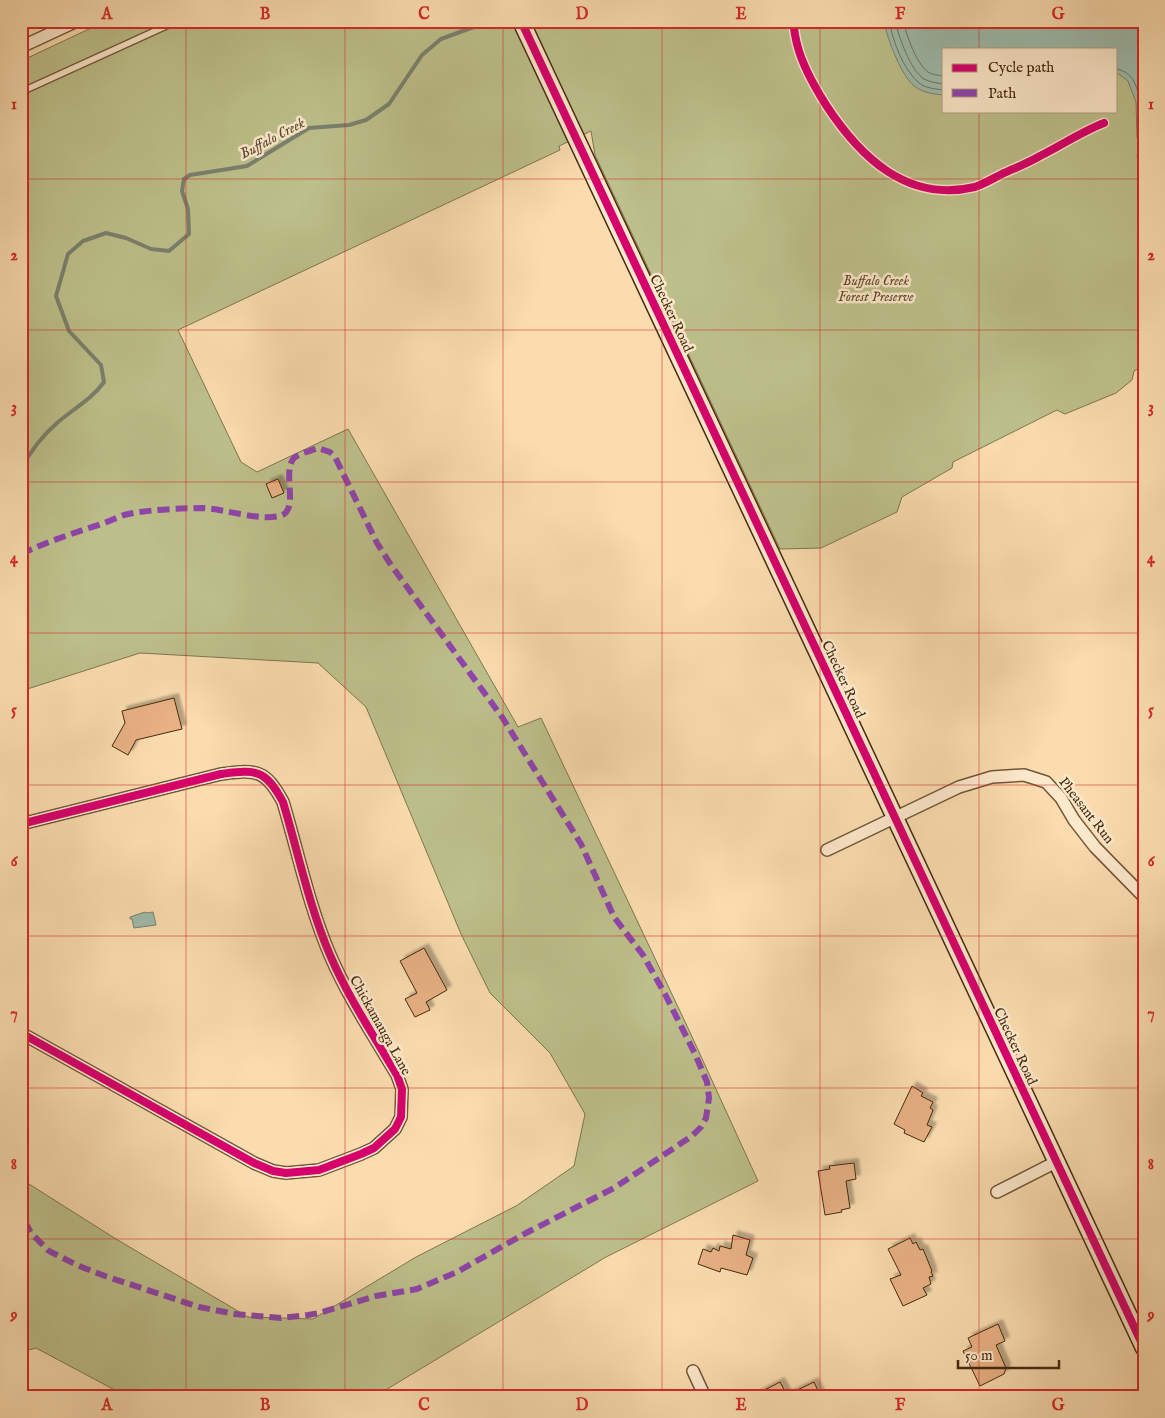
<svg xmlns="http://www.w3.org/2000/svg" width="1165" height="1418" font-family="'IM FELL English',serif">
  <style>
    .green { fill: #bdc08b; stroke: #80754e; fill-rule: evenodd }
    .water { fill: #9ebbac; stroke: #7a816e }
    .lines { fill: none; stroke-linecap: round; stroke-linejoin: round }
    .shore { stroke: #71725e; stroke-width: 1 }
    .stream { stroke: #7a816e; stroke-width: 4 }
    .building { fill: #e8b184; stroke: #442a10; filter: url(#shadow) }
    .lane-casing { stroke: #725638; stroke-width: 8 }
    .street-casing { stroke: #725638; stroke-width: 14 }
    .secondary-casing { stroke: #442a10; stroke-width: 19 }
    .lane { stroke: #fce8cb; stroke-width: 5.5 }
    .street { stroke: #fce8cb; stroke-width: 11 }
    .secondary { stroke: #fce8cb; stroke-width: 16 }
    .quiet { stroke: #8e44ad; stroke-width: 6; stroke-dasharray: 12 6; stroke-linecap: butt }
    .cycleway-casing { stroke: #fce8cb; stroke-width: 11 }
    .cycleway { stroke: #d6006c; stroke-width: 8 }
    .grid { fill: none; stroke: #d62828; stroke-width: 1; stroke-opacity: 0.55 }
    .labels { text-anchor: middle; stroke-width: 5; stroke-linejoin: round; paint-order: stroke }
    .park-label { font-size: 14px; font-style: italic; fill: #5c4829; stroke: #fce8cb }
    .street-label { font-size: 14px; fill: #442a10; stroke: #fce8cb }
    .water-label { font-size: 15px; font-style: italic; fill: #5a4e37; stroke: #fce8cb }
    .neatline { fill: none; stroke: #d62828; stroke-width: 2 }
    .grid-label { font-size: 16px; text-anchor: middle; font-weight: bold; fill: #d62828 }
  </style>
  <defs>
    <filter id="shadow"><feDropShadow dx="4.5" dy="-4.5" stdDeviation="1" flood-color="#0004"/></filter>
  </defs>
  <rect width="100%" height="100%" fill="#fadcaf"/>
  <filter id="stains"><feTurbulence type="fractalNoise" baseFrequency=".004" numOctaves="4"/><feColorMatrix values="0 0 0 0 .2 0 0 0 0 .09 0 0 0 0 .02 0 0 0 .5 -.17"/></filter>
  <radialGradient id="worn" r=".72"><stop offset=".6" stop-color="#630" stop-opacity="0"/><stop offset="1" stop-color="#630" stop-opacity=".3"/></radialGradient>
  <!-- green -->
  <path class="green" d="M 106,21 L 1144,21 L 1144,366 L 1134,371 L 1132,380 L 1116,393 L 1065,414 L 1057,410 L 953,462 L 952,468 L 902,497 L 897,512 L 821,548 L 780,549 L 595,155 L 591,131 L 559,146 L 560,150 L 178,330 L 241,462 L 257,472 L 348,429 L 518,727 L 541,718 L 688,1028 L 758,1181 L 606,1257 L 374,1397 L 128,1397 L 36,1348 L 21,1352 L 21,1179 L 116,1239 L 248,1317 L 313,1319 L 416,1257 L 516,1206 L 574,1166 L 585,1114 L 550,1053 L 490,993 L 461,934 L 366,707 L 318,663 L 140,653 L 21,691 L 21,61 ZM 944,49 L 1116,49 L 1116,111 L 944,111 Z"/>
  <!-- water -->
  <path class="water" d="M 884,21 L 1144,21 L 1144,172 L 1137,156 L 1139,147 L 1137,137 L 1136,102 L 1128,81 L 1116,72 L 1116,49 L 944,49 L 944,95 C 934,94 925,93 917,88 C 902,79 887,38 884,21 Z
    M 145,912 L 146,913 L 153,912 L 156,925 L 134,928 L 132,919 L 130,919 L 130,917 Z"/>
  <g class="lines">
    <!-- shore -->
    <path class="shore" d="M 889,21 C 893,41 902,67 918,82 C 924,88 935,89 944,90
      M 895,21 C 899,37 910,70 924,79 C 930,82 937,83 944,84
      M 903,21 C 907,36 916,63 928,72 C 932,75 939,75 944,76
      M 1116,69 C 1147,72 1139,125 1144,146"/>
    <!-- stream -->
    <path class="stream" d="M 21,469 C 30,452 43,435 57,423 C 73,409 92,399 104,382 L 101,365 L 69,331 L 56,296 L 68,254 L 83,241 L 106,233 L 126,238 L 151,249 L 169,251 L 189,234 L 188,209 L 182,191 L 184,179 L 190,175 L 247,166 L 309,128 L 349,125 L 366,120 L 389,104 L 422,55 L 441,39 L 490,21"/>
  </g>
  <!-- building -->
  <path class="building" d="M 278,479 L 284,493 L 272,498 L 266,484 Z
    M 174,698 L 182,729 L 136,740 L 128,755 L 112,746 L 125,723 L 122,711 Z
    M 424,948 L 447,990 L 426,1002 L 430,1010 L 415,1017 L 405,999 L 417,993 L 400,961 Z
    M 912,1086 L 923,1093 L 921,1096 L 933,1102 L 930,1108 L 933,1110 L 927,1125 L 932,1127 L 924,1142 L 904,1133 L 905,1130 L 894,1124 Z
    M 854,1163 L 856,1179 L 846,1181 L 850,1208 L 841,1210 L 842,1212 L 825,1215 L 818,1171 L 830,1169 L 829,1166 Z
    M 733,1235 L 750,1240 L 746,1255 L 753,1258 L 747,1275 L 721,1268 L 720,1272 L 698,1264 L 703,1249 L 711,1252 L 713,1248 L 719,1251 L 720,1246 L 731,1249 Z
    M 910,1238 L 913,1244 L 916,1242 L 920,1250 L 923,1249 L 932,1271 L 931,1272 L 933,1276 L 929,1277 L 931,1284 L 923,1288 L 927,1295 L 903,1306 L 890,1279 L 901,1275 L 888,1249 Z
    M 998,1324 L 1005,1341 L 996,1345 L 1006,1368 L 1004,1374 L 980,1386 L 963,1351 L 972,1347 L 968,1338 Z
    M 780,1382 L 787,1395 L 814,1382 L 821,1397 L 751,1397 Z"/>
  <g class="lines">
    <!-- lane casing -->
    <g class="lane-casing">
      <path id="lane" d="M 21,92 L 177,21"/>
    </g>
    <!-- street casing -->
    <g class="street-casing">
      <path id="street" d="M 21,47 L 77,21
        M 21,824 L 221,774 C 255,770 265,768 283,802 C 298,852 309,906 330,955 C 348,997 374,1036 397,1075 L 402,1089 L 401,1117 L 395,1129 L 374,1148 L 361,1154 L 319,1170 L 286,1173 L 273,1171 L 254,1163 L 21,1033
        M 827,850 L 959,787 L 992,777 L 1024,775 L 1046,782 L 1061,798 L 1074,820 L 1095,847 L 1144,897
        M 997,1192 L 1056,1162
        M 693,1371 L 705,1397"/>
    </g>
    <!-- secondary casing -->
    <g class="secondary-casing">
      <path id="secondary" d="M 521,21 L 1144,1348"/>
    </g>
    <!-- lane -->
    <use href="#lane" class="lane"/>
    <!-- street -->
    <use href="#street" class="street"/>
    <!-- secondary -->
    <use href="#secondary" class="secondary"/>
    <!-- quiet -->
    <path class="quiet" d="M 21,554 C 44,543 68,535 92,527 C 103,524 113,519 124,515 C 142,510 184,508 203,508 C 225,509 258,521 279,516 C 301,512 281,472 294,458 C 300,453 311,451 318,448 L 330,452 L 335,457 L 377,543 L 391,565 L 502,717 L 581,844 L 614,917 L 643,955 L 665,994 L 695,1054 L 707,1082 L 709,1098 L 706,1118 L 701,1127 L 692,1136 L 614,1188 L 526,1233 L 457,1272 L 417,1289 L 376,1296 L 319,1313 L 308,1315 L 281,1318 L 235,1314 L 199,1307 L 105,1276 L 79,1266 L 49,1251 L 31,1233 L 21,1214"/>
    <!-- cycleway casing -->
    <g class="cycleway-casing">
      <path id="cycleway" d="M 521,21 L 1144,1348
        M 793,21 C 794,29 795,36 797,44 C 802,65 814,86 826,105 C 860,157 907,203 975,187 C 984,184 994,178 1002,174 C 1015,168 1028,163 1040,156 C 1062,145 1081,132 1104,123
        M 21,824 L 221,774 C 255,770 265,768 283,802 C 298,852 309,906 330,955 C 348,997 374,1036 397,1075 L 402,1089 L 401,1117 L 395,1129 L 374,1148 L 361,1154 L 319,1170 L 286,1173 L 273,1171 L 254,1163 L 21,1033"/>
    </g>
    <!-- cycleway -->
    <use href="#cycleway" class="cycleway"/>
  </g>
  <!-- grid -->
  <path class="grid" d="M 186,21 L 186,1397M 345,21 L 345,1397M 503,21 L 503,1397M 662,21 L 662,1397M 820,21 L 820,1397M 979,21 L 979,49M 979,111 L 979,1397M 21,179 L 1144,179M 21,330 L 1144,330M 21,482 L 1144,482M 21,633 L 1144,633M 21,785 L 1144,785M 21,936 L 1144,936M 21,1088 L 1144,1088M 21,1239 L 1144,1239"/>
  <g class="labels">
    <!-- park labels -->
    <g class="park-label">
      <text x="876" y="285">Buffalo Creek<tspan x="876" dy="16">Forest Preserve</tspan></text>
    </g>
    <!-- street labels -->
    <g class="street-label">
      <text transform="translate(672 313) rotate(65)" y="5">Checker Road</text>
      <text transform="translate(844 679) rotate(65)" y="5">Checker Road</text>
      <text transform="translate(1087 810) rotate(52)" y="5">Pheasant Run</text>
      <text transform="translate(381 1025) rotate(61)" y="5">Chickamauga Lane</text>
      <text transform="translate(1016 1046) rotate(65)" y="5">Checker Road</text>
    </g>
    <!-- water labels -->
    <g class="water-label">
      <text transform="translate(272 138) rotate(-28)" y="5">Buffalo Creek</text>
    </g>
  </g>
  <!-- margin -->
  <rect width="1165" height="1418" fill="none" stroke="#fadcaf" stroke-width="55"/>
  <!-- legend -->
  <rect x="942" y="48" width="175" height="65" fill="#fce8cb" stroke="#b29c80"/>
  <rect x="952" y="64" width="25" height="8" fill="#d6006c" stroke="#b29c80"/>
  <text x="988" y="72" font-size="15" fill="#442a10">Cycle path</text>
  <rect x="952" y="89" width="25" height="8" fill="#8e44ad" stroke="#b29c80"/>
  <text x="988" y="98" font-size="15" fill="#442a10">Path</text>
  <!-- scale -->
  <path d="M958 1360v8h101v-8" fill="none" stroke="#442a10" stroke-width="2.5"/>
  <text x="965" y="1360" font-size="15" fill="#442a10" stroke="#fce8cb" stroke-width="4" paint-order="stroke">50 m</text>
  <rect x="28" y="28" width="1110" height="1362" class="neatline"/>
  <g class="grid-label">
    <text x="107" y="19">A</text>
    <text x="265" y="19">B</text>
    <text x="424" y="19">C</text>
    <text x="582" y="19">D</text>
    <text x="741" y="19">E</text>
    <text x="900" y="19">F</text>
    <text x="1058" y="19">G</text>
    <text x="14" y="109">1</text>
    <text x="1151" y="109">1</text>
    <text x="14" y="260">2</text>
    <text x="1151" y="260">2</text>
    <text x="14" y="412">3</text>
    <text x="1151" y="412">3</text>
    <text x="14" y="563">4</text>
    <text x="1151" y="563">4</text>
    <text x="14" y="715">5</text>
    <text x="1151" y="715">5</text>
    <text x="14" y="866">6</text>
    <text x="1151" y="866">6</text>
    <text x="14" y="1018">7</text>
    <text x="1151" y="1018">7</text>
    <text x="14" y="1169">8</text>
    <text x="1151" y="1169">8</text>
    <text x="14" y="1320">9</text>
    <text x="1151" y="1320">9</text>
    <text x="107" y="1410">A</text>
    <text x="265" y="1410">B</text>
    <text x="424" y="1410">C</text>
    <text x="582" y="1410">D</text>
    <text x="741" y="1410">E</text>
    <text x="900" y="1410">F</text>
    <text x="1058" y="1410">G</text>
  </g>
  <rect width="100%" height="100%" filter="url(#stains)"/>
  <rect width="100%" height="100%" fill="url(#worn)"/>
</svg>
